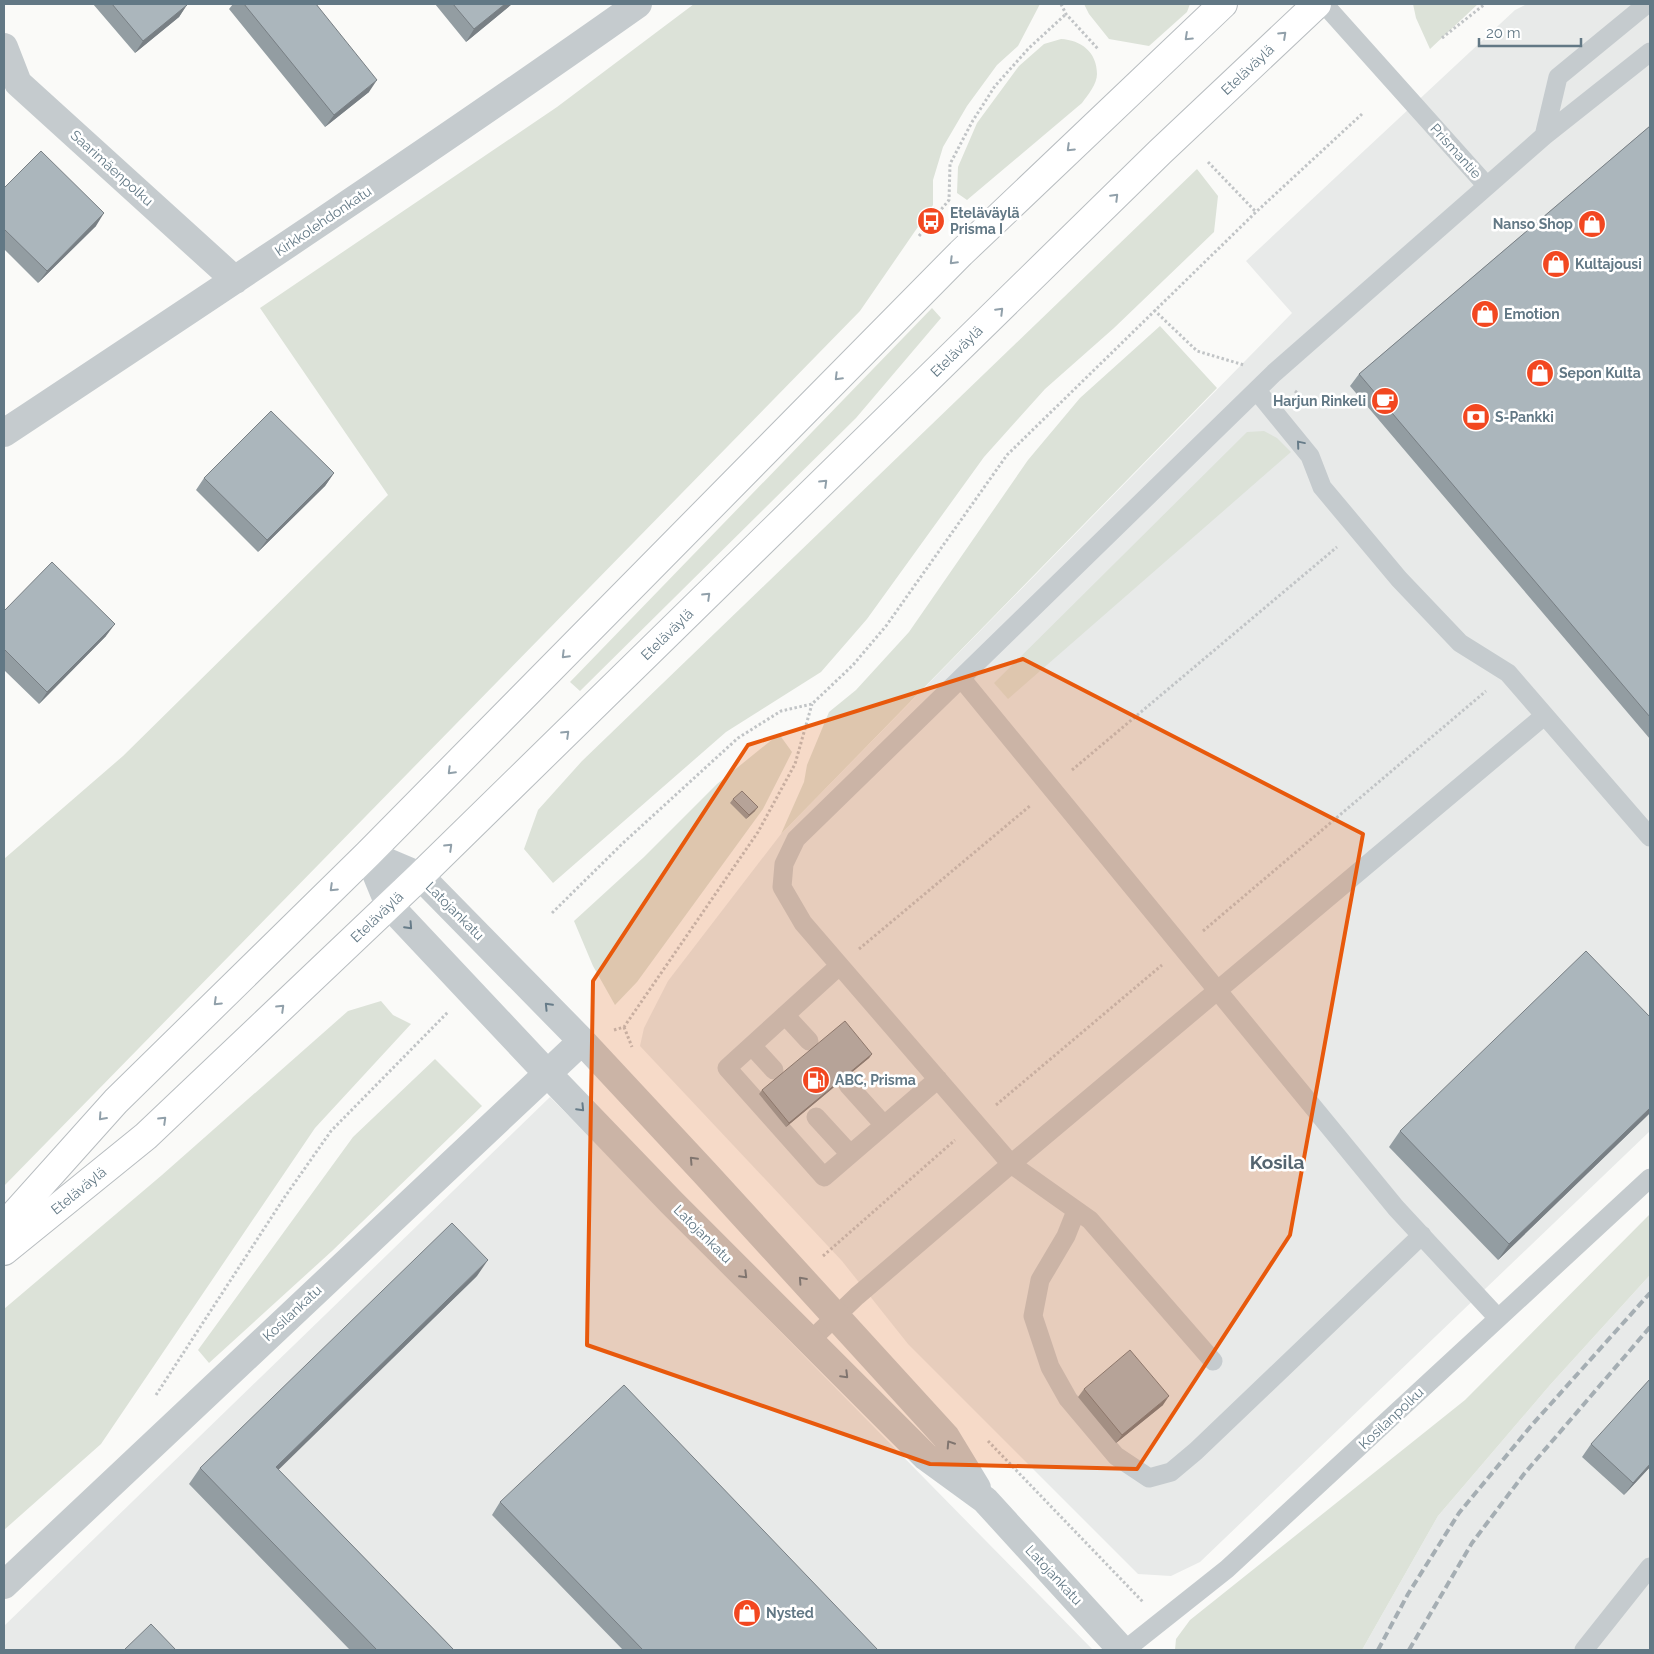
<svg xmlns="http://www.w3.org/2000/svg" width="1654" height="1654" font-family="Raleway,sans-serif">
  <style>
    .built { fill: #e8eae9 }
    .green { fill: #dce2d8 }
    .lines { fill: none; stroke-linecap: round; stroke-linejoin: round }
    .highway-casing { stroke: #b8bdc0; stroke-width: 30 }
    .path { stroke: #c1c4c6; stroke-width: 3; stroke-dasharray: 2.5 2.5; stroke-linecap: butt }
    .lane { stroke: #c5cbce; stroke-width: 19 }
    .street { stroke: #c5cbce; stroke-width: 28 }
    .highway { stroke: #fff; stroke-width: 28 }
    .rail { stroke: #a5aeb3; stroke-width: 4; stroke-dasharray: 8 4; stroke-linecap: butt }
    .wall { fill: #939da2 }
    .shaded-wall { fill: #787f84 }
    .building { fill: #abb6bc; stroke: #787f84 }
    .oneway { stroke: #91a0aa }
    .oneway2 { stroke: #677c89 }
    .marked { fill: #e8590c; fill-opacity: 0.2; stroke: #e8590c; stroke-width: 4; stroke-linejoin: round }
    .labels { text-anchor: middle; stroke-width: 5; stroke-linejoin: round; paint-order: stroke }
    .street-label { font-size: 14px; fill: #627885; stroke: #fff }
    .poi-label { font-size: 14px; font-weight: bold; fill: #627885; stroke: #fff; text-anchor: start }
    .district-label { font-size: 19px; font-weight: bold; fill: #556570; stroke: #fff }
  </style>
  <rect width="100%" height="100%" fill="#fafaf8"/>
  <!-- built -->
  <path class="built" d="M 1527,4 L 1650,4 L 1650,1131 L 1200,1562 L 1171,1576 L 1138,1574 L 908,1344 L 842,1261 L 640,1046 L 644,1028 L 668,981 L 781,834 L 1292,313 L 1246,261 L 1515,10 Z
    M 550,1097 L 1093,1650 L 4,1650 L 4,1626 Z
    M 1650,1275 L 1650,1650 L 1362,1650 L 1438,1516 L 1550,1385 Z"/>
  <!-- green -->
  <path class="green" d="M 694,4 L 1040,4 L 1018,46 L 997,65 L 967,106 L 943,147 L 933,180 L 933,205 L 860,311 L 4,1186 L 4,859 L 123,756 L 388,495 L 260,308 L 557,107 Z
    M 1084,4 L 1190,4 L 1187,12 L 1149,46 L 1109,39 L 1089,14 Z
    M 1413,4 L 1478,4 L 1430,49 L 1416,18 Z
    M 1061,39 C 1081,40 1097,52 1097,74 C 1097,84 1088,95 1082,103 L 967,200 L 957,193 L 958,167 L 977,123 L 1019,66 L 1044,44 Z
    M 1197,169 L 1218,196 L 1214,232 L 1114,328 L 1045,389 L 984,457 L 867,619 L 821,672 L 726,732 L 553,883 L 524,849 L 538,810 L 582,761 Z
    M 932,308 L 941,318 L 856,418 L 580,691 L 570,682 Z
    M 1160,326 L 1217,388 L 781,834 L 804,782 L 807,765 L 829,712 L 856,690 L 909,632 L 1028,460 L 1080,398 Z
    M 1264,431 L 1277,438 L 1291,452 L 1008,699 L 994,683 L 1247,432 Z
    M 779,734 L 792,752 L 763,809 L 637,982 L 615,1005 L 593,966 L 574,921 L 644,857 L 717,784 Z
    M 381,1001 L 393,1015 L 411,1024 L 315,1128 L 101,1444 L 4,1530 L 4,1309 L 162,1175 L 348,1011 Z
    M 435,1059 L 482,1106 L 332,1251 L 209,1363 L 198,1350 L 353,1137 Z
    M 1650,1214 L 1650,1275 L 1550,1385 L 1438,1516 L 1362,1650 L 1175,1650 L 1176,1639 L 1190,1620 L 1465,1400 Z"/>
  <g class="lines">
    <!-- highway casing -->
    <g class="highway-casing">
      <g id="highway">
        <path d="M 4,1226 L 116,1101 L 368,854 L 961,253 L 1223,4"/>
        <path id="s1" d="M 4,1251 L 146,1136 L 420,876 L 1160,152 L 1317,4"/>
      </g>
    </g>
    <!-- path -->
    <path class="path" d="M 1061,4 L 1066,14 L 1099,50
      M 1442,38 L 1485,4
      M 1208,162 L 1256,212
      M 919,236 L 949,200 L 950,164 L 972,122 L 995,86 L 1029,48 L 1066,14
      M 1154,310 L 1197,351 L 1244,365
      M 1295,391 L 1308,402
      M 1072,770 L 1337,547
      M 552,913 L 623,843 L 738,738 L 781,711 L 812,704 L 853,665 L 886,626 L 1007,455 L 1256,212 L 1362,114
      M 1203,931 L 1486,691
      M 859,949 L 1031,805
      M 624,1027 L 632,1047
      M 614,1030 L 624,1027 L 758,832 L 795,764 L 812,704
      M 996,1105 L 1162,965
      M 823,1256 L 955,1140
      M 156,1395 L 284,1198 L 331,1131 L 448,1012
      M 988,1441 L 1143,1602"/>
    <!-- lane -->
    <path class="lane" d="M 1324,4 L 1487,186
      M 1544,136 L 1558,77 L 1647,4
      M 1257,391 L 1310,456 L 1322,487 L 1399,579 L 1460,643 L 1508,673 L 1650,837
      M 961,678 L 1396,1208 L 1498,1318
      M 839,966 L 727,1068 L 824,1177 L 938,1079
      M 785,1015 L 809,1041
      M 752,1046 L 774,1070
      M 848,1085 L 884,1125
      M 816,1117 L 850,1154
      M 1076,1211 L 1066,1236 L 1040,1280 L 1033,1316 L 1050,1367 L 1068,1399 L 1116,1456 L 1149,1478 L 1171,1472 L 1196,1451 L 1422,1235
      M 810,1341 L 857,1296 L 1011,1164 L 1544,716
      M 1213,1361 L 1090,1220 L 1011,1164 L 803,923 L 782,887 L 784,864 L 796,839 L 1274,373 L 1544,136 L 1650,52
      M 1125,1650 L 1227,1569 L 1650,1178
      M 1584,1650 L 1650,1567"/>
    <!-- street -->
    <path class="street" d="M 4,47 L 18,83 L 235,280
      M 4,433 C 217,292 430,151 638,4
      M 368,854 L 389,905 L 547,1073 L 672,1203 L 926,1457 L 985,1500 L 1122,1650
      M 368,854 L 420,876 L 582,1041 L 705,1173 L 946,1437 L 977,1488
      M 4,1585 L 582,1041"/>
    <!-- highway -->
    <use href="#highway" class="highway"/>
    <!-- rail -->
    <path class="rail" d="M 1378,1650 L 1408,1594 L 1459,1513 L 1531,1426 L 1650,1293
      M 1409,1650 L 1472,1543 L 1524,1474 L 1650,1327"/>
  </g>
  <!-- wall -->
  <path class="wall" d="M 93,4 L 187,4 L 179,17 L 135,53 Z
    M 233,4 L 316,4 L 369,92 L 325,127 L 229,9 Z
    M 435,4 L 512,4 L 466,42 Z
    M 1650,126 L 1650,739 L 1350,386 L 1359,374 Z
    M 4,188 L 96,226 L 38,283 L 4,249 Z
    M 334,473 L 325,486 L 258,552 L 196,490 L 204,478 Z
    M 4,611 L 106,636 L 39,704 L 4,670 Z
    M 733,799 L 755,811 L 746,819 L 730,803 Z
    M 872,1054 L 869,1058 L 786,1127 L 759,1094 L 762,1090 Z
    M 1650,1113 L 1498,1260 L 1389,1147 L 1400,1131 Z
    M 477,1276 L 278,1469 L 454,1650 L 350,1650 L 189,1484 L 200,1468 Z
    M 1084,1389 L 1163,1405 L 1116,1443 L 1078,1397 Z
    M 1591,1444 L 1650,1467 L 1624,1495 L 1582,1457 Z
    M 500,1502 L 878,1650 L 623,1650 L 492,1515 Z"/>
  <!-- shaded-wall -->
  <path class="shaded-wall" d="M 505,4 L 512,4 L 466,42 L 474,29 Z
    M 187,5 L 179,17 L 135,53 L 143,41 Z
    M 377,80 L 369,92 L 325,127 L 334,115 Z
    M 104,213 L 96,226 L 38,283 L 47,271 Z
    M 334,473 L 325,486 L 258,552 L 267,540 Z
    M 115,624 L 106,636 L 39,704 L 47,692 Z
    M 758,807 L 755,811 L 746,819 L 749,815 Z
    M 872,1054 L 869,1058 L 786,1127 L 789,1123 Z
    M 1650,1108 L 1650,1113 L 1498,1260 L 1509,1244 Z
    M 488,1260 L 477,1276 L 265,1483 L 276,1467 Z
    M 1169,1396 L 1163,1405 L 1116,1443 L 1122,1435 Z
    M 1650,1464 L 1650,1467 L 1624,1495 L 1633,1483 Z"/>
  <!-- building -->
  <path class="building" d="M 112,4 L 187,4 L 187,5 L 143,41 Z
    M 244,4 L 316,4 L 377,80 L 334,115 Z
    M 453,4 L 505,4 L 474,29 Z
    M 1650,126 L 1650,717 L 1359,374 Z
    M 41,151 L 104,213 L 47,271 L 4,229 L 4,188 Z
    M 271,411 L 334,473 L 267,540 L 204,478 Z
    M 52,562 L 115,624 L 47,692 L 4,649 L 4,611 Z
    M 742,791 L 758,807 L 749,815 L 733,799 Z
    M 1586,951 L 1650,1017 L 1650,1108 L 1509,1244 L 1400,1131 Z
    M 845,1021 L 872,1054 L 789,1123 L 762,1090 Z
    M 452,1223 L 488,1260 L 276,1467 L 454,1650 L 377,1650 L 200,1468 Z
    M 1130,1350 L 1169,1396 L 1122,1435 L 1084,1389 Z
    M 1650,1379 L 1650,1464 L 1633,1483 L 1591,1444 Z
    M 624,1385 L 878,1650 L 643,1650 L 500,1502 Z
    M 151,1624 L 176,1650 L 124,1650 Z"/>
  <!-- one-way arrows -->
  <defs><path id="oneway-chevron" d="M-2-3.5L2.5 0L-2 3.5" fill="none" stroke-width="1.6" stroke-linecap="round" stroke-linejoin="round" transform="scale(1.25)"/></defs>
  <g class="oneway">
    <use href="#oneway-chevron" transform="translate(1283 35) rotate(-43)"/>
    <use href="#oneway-chevron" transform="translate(1188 37) rotate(137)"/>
    <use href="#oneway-chevron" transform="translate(1070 148) rotate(136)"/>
    <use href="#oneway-chevron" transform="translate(1115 197) rotate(-45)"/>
    <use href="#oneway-chevron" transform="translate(953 261) rotate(135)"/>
    <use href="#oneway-chevron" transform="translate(1000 311) rotate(-45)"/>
    <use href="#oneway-chevron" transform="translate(838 377) rotate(135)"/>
    <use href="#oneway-chevron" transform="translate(824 483) rotate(-44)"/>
    <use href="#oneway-chevron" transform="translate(707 596) rotate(-44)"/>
    <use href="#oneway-chevron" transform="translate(565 655) rotate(135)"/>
    <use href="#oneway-chevron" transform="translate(566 734) rotate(-44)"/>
    <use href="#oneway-chevron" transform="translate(451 771) rotate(135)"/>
    <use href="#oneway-chevron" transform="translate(449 847) rotate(-44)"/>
    <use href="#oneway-chevron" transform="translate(333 888) rotate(136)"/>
    <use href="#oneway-chevron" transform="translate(217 1002) rotate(136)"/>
    <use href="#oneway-chevron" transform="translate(281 1008) rotate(-44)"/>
    <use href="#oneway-chevron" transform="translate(102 1117) rotate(132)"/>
    <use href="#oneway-chevron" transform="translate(163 1120) rotate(-44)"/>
  </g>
  <g class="oneway2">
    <use href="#oneway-chevron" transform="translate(1300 444) rotate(-130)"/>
    <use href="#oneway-chevron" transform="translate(409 926) rotate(47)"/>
    <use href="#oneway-chevron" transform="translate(548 1006) rotate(-134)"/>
    <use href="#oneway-chevron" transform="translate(581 1108) rotate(46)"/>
    <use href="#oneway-chevron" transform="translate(693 1160) rotate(-133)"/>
    <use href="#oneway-chevron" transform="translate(744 1275) rotate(45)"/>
    <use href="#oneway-chevron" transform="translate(802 1280) rotate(-132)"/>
    <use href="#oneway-chevron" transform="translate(845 1375) rotate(45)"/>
    <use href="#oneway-chevron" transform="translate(950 1444) rotate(-123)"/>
  </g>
  <!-- marked area -->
  <path class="marked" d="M 1023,659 L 1363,834 L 1290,1235 L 1137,1469 L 930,1464 L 587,1345 L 593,981 L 748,745 Z"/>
  <!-- icons -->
  <defs>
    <g id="bus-disc" transform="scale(1.4375)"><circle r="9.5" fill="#f24720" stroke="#fff"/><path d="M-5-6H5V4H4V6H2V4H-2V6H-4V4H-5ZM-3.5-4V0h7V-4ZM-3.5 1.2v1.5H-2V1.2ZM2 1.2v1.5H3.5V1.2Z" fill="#fff"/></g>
    <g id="shop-disc" transform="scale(1.4375)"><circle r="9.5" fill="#f24720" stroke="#fff"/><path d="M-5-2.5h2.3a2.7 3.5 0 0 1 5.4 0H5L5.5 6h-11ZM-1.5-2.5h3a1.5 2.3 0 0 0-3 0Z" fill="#fff"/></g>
    <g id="cafe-disc" transform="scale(1.4375)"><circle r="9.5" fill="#f24720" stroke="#fff"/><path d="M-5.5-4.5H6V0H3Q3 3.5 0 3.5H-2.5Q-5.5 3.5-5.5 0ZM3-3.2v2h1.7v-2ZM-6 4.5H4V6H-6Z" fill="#fff"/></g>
    <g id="bank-disc" transform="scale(1.4375)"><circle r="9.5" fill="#f24720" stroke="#fff"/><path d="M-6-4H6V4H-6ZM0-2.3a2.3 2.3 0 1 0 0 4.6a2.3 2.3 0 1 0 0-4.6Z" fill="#fff"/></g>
    <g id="fuel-disc" transform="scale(1.4375)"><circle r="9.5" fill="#f24720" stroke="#fff"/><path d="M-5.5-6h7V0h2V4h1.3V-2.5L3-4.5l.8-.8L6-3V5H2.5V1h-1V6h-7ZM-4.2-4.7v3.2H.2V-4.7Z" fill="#fff"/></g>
  </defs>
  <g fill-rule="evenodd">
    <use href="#bus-disc" x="931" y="221"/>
    <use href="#shop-disc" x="1592" y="224"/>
    <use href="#shop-disc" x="1556" y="264"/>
    <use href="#shop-disc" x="1485" y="314"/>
    <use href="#shop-disc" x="1540" y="373"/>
    <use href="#cafe-disc" x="1385" y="401"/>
    <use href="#bank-disc" x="1476" y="417"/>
    <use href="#fuel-disc" x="816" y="1080"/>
    <use href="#shop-disc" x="747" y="1613"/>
  </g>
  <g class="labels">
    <!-- street labels -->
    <g class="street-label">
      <text dy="5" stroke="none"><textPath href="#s1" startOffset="1716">Eteläväylä</textPath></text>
      <text transform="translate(1456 151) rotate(48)" y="5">Prismantie</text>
      <text transform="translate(112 168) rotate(42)" y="5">Saarimäenpolku</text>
      <text transform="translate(323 221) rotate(-34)" y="5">Kirkkolehdonkatu</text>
      <text dy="5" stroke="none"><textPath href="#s1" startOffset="1311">Eteläväylä</textPath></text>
      <text dy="5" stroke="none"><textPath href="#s1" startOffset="906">Eteläväylä</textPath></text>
      <text transform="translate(455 911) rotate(45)" y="5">Latojankatu</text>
      <text dy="5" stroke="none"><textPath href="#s1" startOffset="501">Eteläväylä</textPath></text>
      <text dy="5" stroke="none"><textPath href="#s1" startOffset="96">Eteläväylä</textPath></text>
      <text transform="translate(703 1234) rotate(45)" y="5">Latojankatu</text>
      <text transform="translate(292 1313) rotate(-43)" y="5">Kosilankatu</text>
      <text transform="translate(1391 1418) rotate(-43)" y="5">Kosilanpolku</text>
      <text transform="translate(1054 1575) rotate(47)" y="5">Latojankatu</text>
    </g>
    <!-- poi labels -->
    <g class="poi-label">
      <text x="950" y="218">Eteläväylä<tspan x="950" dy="16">Prisma I</tspan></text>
      <text x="1573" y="229" text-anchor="end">Nanso Shop</text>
      <text x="1575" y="269">Kultajousi</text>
      <text x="1504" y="319">Emotion</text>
      <text x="1559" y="378">Sepon Kulta</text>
      <text x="1366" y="406" text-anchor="end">Harjun Rinkeli</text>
      <text x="1495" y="422">S-Pankki</text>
      <text x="835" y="1085">ABC, Prisma</text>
      <text x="766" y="1618">Nysted</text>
    </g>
    <!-- district labels -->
    <g class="district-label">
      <text x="1277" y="1169">Kosila</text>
    </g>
  </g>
  <!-- border -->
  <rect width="1654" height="1654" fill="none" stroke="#627885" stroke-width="10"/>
  <!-- scale -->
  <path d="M1479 38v8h102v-8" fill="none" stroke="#627885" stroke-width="2.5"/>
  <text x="1486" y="38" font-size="15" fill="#627885" stroke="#ffffff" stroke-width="4" paint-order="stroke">20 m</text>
</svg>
